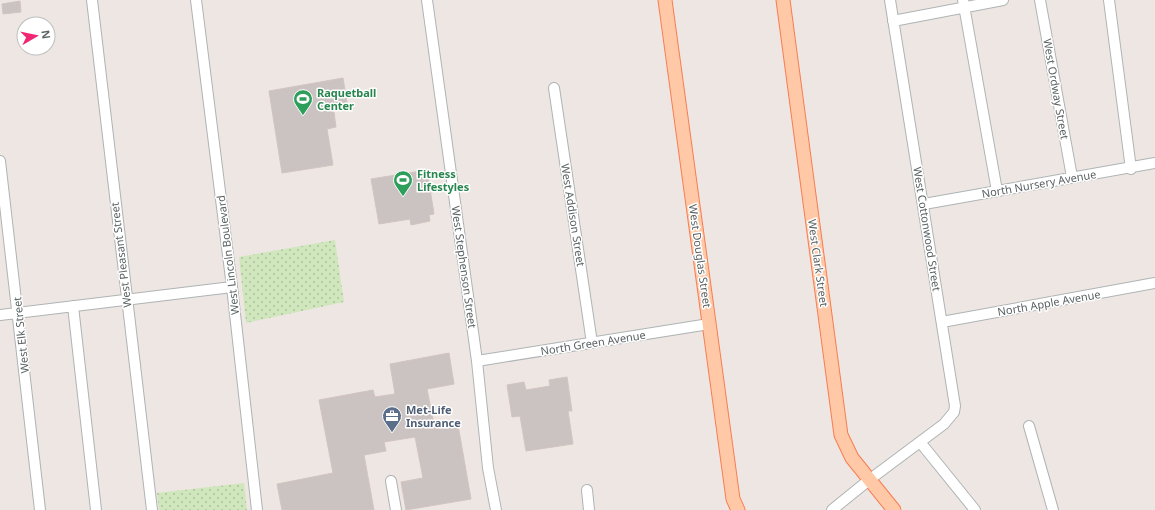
<svg xmlns="http://www.w3.org/2000/svg" width="1155" height="510" font-family="'Noto Sans',sans-serif">
  <style>
    .park { fill: url(#park-dots) }
    .building { fill: #cbc3c1; stroke: #d3c4c0 }
    .lines { fill: none; stroke-linecap: round; stroke-linejoin: round }
    .minor-casing { stroke: #aeb4b5; stroke-width: 12 }
    .major-casing { stroke: #f77d52; stroke-width: 15 }
    .minor { stroke: #fff; stroke-width: 10 }
    .major { stroke: #ffc8a6; stroke-width: 13 }
    .labels { text-anchor: middle; stroke-width: 3; stroke-linejoin: round; paint-order: stroke }
    .street-label { font-size: 11px; fill: #5a6263; stroke: #fff }
    .leisure-label { font-size: 11px; font-weight: bold; fill: #27864d; stroke: #fff; text-anchor: start }
    .service-label { font-size: 11px; font-weight: bold; fill: #4e5e75; stroke: #fff; text-anchor: start }
  </style>
  <defs>
    <pattern id="park-dots" width="8" height="8" patternUnits="userSpaceOnUse"><rect width="8" height="8" fill="#d0e7bd"/><path d="M2 2h.1M6 6h.1" fill="none" stroke="#acbf9d" stroke-width="1.8" stroke-linecap="round"/></pattern>
  </defs>
  <rect width="100%" height="100%" fill="#eee6e2"/>
  <!-- park -->
  <path class="park" d="M 335,240 L 344,302 L 246,323 L 239,257 Z
    M 244,483 L 247,510 L 159,510 L 157,493 Z"/>
  <!-- building -->
  <path class="building" d="M 20,1 L 21,12 L 3,14 L 2,4 Z
    M 343,78 L 347,102 L 333,105 L 336,127 L 327,129 L 333,165 L 282,173 L 269,91 Z
    M 427,170 L 434,214 L 429,215 L 430,221 L 411,225 L 410,219 L 379,224 L 371,179 Z
    M 449,353 L 454,384 L 427,389 L 435,429 L 458,425 L 471,499 L 406,510 L 401,482 L 423,478 L 415,437 L 384,442 L 386,451 L 364,455 L 374,510 L 282,510 L 277,484 L 333,473 L 319,400 L 373,390 L 375,397 L 395,394 L 390,364 Z
    M 567,377 L 572,411 L 568,411 L 573,444 L 526,451 L 520,416 L 512,417 L 507,385 L 524,382 L 526,390 L 550,386 L 549,380 Z"/>
  <g class="lines">
    <!-- minor casing -->
    <g class="minor-casing">
      <path id="minor" d="M 92,0 L 152,510
        M 196,0 L 232,287 L 257,510
        M 427,0 L 477,361 L 488,468 L 496,510
        M 963,0 L 997,191
        M 1040,0 L 1072,177
        M 1109,0 L 1131,169
        M 893,21 L 1003,0
        M 554,88 L 592,343
        M 0,161 L 40,510
        M 924,204 L 1155,163
        M 73,306 L 96,510
        M 0,315 L 232,287
        M 942,322 L 1155,283
        M 477,361 L 709,324
        M 1029,426 L 1053,510
        M 920,442 L 975,510
        M 391,481 L 396,510
        M 587,490 L 589,510
        M 832,510 L 869,480 L 944,424 L 954,412 L 955,406 L 890,0"/>
    </g>
    <!-- major casing -->
    <g class="major-casing">
      <path id="major" d="M 665,0 L 733,499 L 738,510
        M 783,0 L 841,435 L 852,458 L 894,510"/>
    </g>
    <!-- minor -->
    <use href="#minor" class="minor"/>
    <!-- major -->
    <use href="#major" class="major"/>
  </g>
  <!-- icons -->
  <defs>
    <g id="stadium-pin" transform="scale(1)"><path d="M0 17L-7.5 6A9.5 9.5 0 1 1 7.5 6Z" fill="#2e9e5b" stroke="#fff"/><path d="M0-5a6.5 5 0 1 0 0 10a6.5 5 0 1 0 0-10ZM-3.5-1.8h7v3.6h-7Z" fill="#fff"/></g>
    <g id="office-pin" transform="scale(1)"><path d="M0 17L-7.5 6A9.5 9.5 0 1 1 7.5 6Z" fill="#5c6f8a" stroke="#fff"/><path d="M-6-3h4V-5.5h4V-3h4V5H-6ZM-1-4.5V-3h2v-1.5ZM-6 0V1H6V0Z" fill="#fff"/></g>
  </defs>
  <g fill-rule="evenodd">
    <use href="#stadium-pin" x="303" y="99"/>
    <use href="#stadium-pin" x="403" y="180"/>
    <use href="#office-pin" x="392" y="416"/>
  </g>
  <g class="labels">
    <!-- street labels -->
    <g class="street-label">
      <text transform="translate(1056 89) rotate(80)" y="4">West Ordway Street</text>
      <text transform="translate(1039 184) rotate(-10)" y="4">North Nursery Avenue</text>
      <text transform="translate(573 215) rotate(81)" y="4">West Addison Street</text>
      <text transform="translate(927 229) rotate(81)" y="4">West Cottonwood Street</text>
      <text transform="translate(121 255) rotate(-97)" y="4">West Pleasant Street</text>
      <text transform="translate(228 255) rotate(-97)" y="4">West Lincoln Boulevard</text>
      <text transform="translate(700 256) rotate(82)" y="4">West Douglas Street</text>
      <text transform="translate(818 263) rotate(82)" y="4">West Clark Street</text>
      <text transform="translate(464 267) rotate(82)" y="4">West Stephenson Street</text>
      <text transform="translate(1049 303) rotate(-10)" y="4">North Apple Avenue</text>
      <text transform="translate(21 335) rotate(-96)" y="4">West Elk Street</text>
      <text transform="translate(593 343) rotate(-9)" y="4">North Green Avenue</text>
    </g>
    <!-- leisure labels -->
    <g class="leisure-label">
      <text x="317" y="97">Raquetball<tspan x="317" dy="13">Center</tspan></text>
      <text x="417" y="178">Fitness<tspan x="417" dy="13">Lifestyles</tspan></text>
    </g>
    <!-- service labels -->
    <g class="service-label">
      <text x="406" y="414">Met-Life<tspan x="406" dy="13">Insurance</tspan></text>
    </g>
  </g>
  <!-- north arrow -->
  <g transform="translate(36 36) rotate(81)"><circle r="19" fill="#ffffff" stroke="#bdc0c1"/>
  <path d="M0-3L7 15L0 10L-7 15Z" fill="#f02672"/>
  <text y="-6" font-size="11" font-weight="bold" text-anchor="middle" fill="#5a6263">N</text>
  </g>
</svg>
